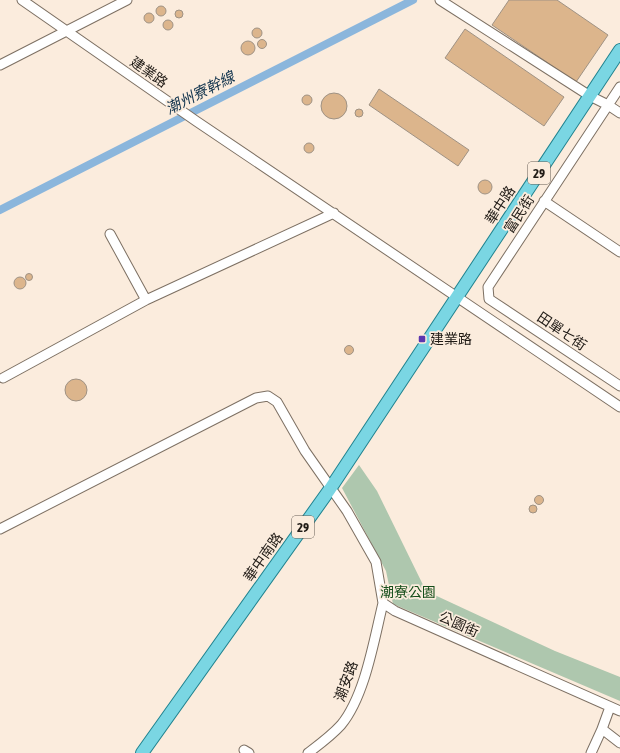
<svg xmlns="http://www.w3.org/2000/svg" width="620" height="753" font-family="'Asap Condensed','Noto Sans TC',sans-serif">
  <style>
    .green { fill: #aec7ae }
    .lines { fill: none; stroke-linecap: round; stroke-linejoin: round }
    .canal { stroke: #8bb6dc; stroke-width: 8 }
    .building { fill: #dcb58c; stroke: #9f9284 }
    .minor-casing { stroke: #7d7063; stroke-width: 11 }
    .major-casing { stroke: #21838f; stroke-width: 14 }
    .minor { stroke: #fff; stroke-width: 9 }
    .major { stroke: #7ad6e3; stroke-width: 12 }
    .poi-dot { fill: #5b37af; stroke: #fbecdd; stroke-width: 1.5 }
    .labels { text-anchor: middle; stroke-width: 3.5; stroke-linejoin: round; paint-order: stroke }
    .shield { fill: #fbecdd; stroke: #625a52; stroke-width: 1 }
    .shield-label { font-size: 13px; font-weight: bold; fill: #201b16 }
    .street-label { font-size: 14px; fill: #201b16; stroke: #fbecdd }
    .poi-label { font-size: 14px; fill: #201b16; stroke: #fbecdd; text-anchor: start }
    .park-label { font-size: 14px; fill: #144d19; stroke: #fbecdd }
    .water-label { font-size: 15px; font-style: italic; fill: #11334d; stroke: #fbecdd }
  </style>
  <rect width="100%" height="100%" fill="#fbecdd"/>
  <!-- green -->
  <path class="green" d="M 359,465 L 377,491 L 426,591 L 555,651 L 620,677 L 620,701 L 393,604 L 386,571 L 342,488 Z"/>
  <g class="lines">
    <!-- canal -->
    <path class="canal" d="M 0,210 L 413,0"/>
  </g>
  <!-- building -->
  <path class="building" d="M 509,0 L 557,0 L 608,35 L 576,82 L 492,25 Z
    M156 11a5 5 0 1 1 10 0a5 5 0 1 1-10 0Z
    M175 14a4 4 0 1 1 8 0a4 4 0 1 1-8 0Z
    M144 18a5 5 0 1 1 10 0a5 5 0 1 1-10 0Z
    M163 25a5 5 0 1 1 10 0a5 5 0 1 1-10 0Z
    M252 33a5 5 0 1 1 10 0a5 5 0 1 1-10 0Z
    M 465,29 L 564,97 L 544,126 L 445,58 Z
    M257.5 44a4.5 4.5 0 1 1 9 0a4.5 4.5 0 1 1-9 0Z
    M241 48a7 7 0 1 1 14 0a7 7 0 1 1-14 0Z
    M 379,89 L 469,150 L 458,166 L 369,105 Z
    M321 106a13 13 0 1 1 26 0a13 13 0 1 1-26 0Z
    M302 100a5 5 0 1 1 10 0a5 5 0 1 1-10 0Z
    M355 113a4 4 0 1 1 8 0a4 4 0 1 1-8 0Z
    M304 148a5 5 0 1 1 10 0a5 5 0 1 1-10 0Z
    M478 187a7 7 0 1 1 14 0a7 7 0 1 1-14 0Z
    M25.5 277a3.5 3.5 0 1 1 7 0a3.5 3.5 0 1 1-7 0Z
    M14 283a6 6 0 1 1 12 0a6 6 0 1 1-12 0Z
    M344.5 350a4.5 4.5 0 1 1 9 0a4.5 4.5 0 1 1-9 0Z
    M65 390a11 11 0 1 1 22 0a11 11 0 1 1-22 0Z
    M534.5 500a4.5 4.5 0 1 1 9 0a4.5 4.5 0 1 1-9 0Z
    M529 509a4 4 0 1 1 8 0a4 4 0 1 1-8 0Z"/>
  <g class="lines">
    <!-- minor casing -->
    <g class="minor-casing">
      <path id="minor" d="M 22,0 L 196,121 L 620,407
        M 440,0 L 590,96 L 608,105 L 620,113
        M 0,65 L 127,0
        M 620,87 L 488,287 L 489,299 L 620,386
        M 544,201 L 620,252
        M 110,234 L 146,300
        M 3,378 L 146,300 L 334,213
        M 0,529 L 256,398 L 268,396 L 277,402 L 305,451 L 347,511 L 376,562 L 383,603 L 395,611 L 620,711
        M 602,729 L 620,743
        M 244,750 L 249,753
        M 308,753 C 320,744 331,736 341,725 C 365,696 374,640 383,603
        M 591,753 L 602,729 L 610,707"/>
    </g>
    <!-- major casing -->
    <g class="major-casing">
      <path id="major" d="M 142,753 L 330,489 L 620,50"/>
    </g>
    <!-- minor -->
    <use href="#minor" class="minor"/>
    <!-- major -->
    <use href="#major" class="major"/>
  </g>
  <!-- markers -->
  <rect class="poi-dot" x="418" y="335" width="8" height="8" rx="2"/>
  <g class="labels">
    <!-- shield labels -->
    <g class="shield">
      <rect x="528" y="162" width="22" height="22" rx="3"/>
      <rect x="292" y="516" width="22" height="22" rx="3"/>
    </g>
    <g class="shield-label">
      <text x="539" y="178">29</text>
      <text x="303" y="532">29</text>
    </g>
    <!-- street labels -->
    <g class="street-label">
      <text transform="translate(149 72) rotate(35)" y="5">建業路</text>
      <text transform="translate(500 205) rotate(-57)" y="5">華中路</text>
      <text transform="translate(519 214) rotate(-57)" y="5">富民街</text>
      <text transform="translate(562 331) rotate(34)" y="5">田單七街</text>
      <text transform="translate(263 557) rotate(-55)" y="5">華中南路</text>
      <text transform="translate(459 624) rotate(24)" y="5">公園街</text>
      <text transform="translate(346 681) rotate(-70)" y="5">潮安路</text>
    </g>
    <!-- poi labels -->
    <g class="poi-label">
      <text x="430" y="344">建業路</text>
    </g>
    <!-- park labels -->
    <g class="park-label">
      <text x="408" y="597">潮寮公園</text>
    </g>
    <!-- water labels -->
    <g class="water-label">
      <text transform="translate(200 93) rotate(-27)" y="5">潮州寮幹線</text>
    </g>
  </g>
</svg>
